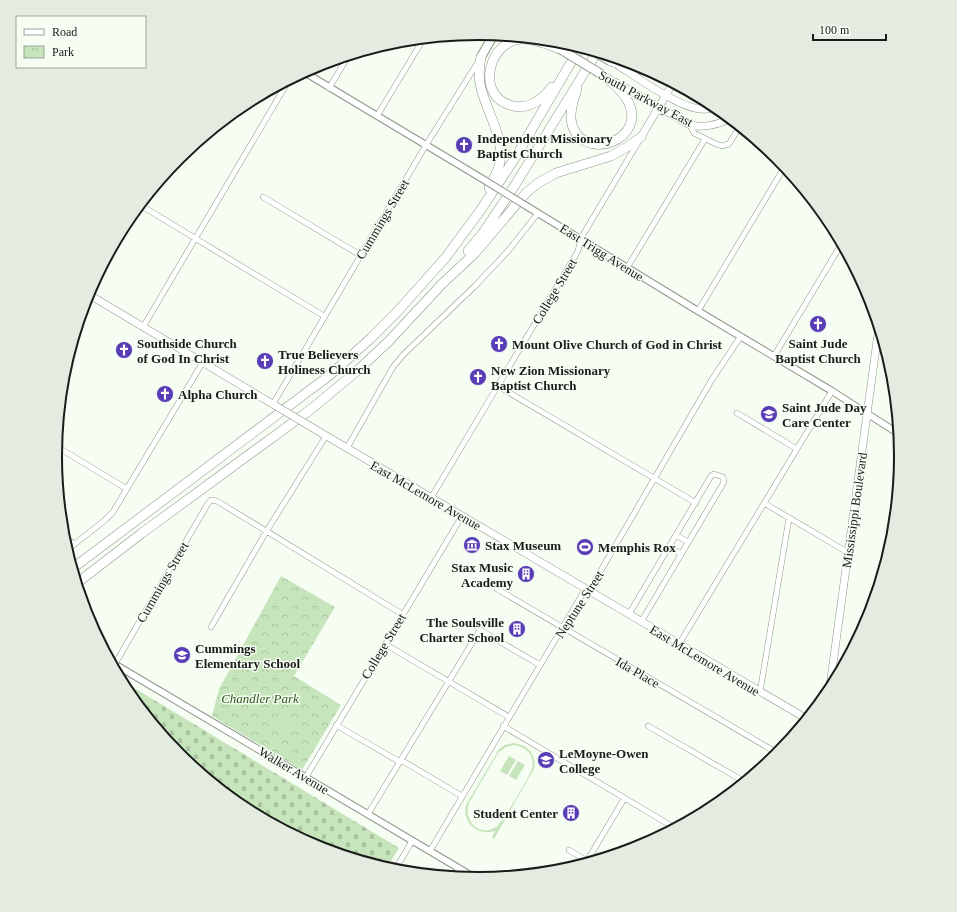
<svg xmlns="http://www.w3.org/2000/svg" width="957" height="912" font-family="Georgia,serif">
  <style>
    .cemetery { fill: url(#cemetery-stones) }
    .park { fill: url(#park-crowns) }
    .pitch { fill: #c7e5bc; fill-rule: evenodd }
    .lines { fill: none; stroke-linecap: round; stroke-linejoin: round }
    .minor-casing { stroke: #8e968c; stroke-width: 6 }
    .tertiary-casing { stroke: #8e968c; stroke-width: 8 }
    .secondary-casing { stroke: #8e968c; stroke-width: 8 }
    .primary-casing { stroke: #8e968c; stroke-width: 10 }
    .motorway-casing { stroke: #8e968c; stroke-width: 10 }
    .minor { stroke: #fff; stroke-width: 5 }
    .tertiary { stroke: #fff; stroke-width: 6 }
    .secondary { stroke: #fff; stroke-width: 7 }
    .primary { stroke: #fff; stroke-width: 8 }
    .motorway { stroke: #fff; stroke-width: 9 }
    .tertiary-bridge-casing { stroke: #8e968c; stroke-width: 8; stroke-linecap: butt }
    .secondary-bridge-casing { stroke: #8e968c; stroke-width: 8; stroke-linecap: butt }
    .primary-bridge-casing { stroke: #8e968c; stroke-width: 10; stroke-linecap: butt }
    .tertiary-bridge { stroke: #fff; stroke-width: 6 }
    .secondary-bridge { stroke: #fff; stroke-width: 7 }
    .primary-bridge { stroke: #fff; stroke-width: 8 }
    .labels { text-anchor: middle; stroke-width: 3; stroke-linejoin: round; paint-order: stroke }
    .street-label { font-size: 13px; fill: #191c18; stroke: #f6fef3 }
    .poi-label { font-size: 13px; font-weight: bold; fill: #191c18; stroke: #f6fef3; text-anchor: start }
    .park-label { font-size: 13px; font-style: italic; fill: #2a5519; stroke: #f6fef3 }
    .rim { fill: none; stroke: #191c18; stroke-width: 2 }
  </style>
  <defs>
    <pattern id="cemetery-stones" width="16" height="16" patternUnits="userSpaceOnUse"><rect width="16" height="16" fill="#c7e5bc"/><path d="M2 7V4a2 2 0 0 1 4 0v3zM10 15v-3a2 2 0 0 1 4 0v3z" fill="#aac4a1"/></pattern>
    <pattern id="park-crowns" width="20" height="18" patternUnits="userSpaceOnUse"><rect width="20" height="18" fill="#c7e5bc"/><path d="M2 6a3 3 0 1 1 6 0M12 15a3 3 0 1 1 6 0" fill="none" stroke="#aac4a1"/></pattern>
  </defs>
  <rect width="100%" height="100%" fill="#f6fef3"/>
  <!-- cemetery -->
  <path class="cemetery" d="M 121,680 L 399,848 L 387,868 L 316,847 L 243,808 L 179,755 L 127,691 Z"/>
  <!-- park -->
  <path class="park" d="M 281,576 L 335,607 L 294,676 L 341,705 L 302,770 L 212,716 L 219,689 Z"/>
  <!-- pitch -->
  <path class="pitch" d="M 279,714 L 296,726 L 286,739 L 270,727 Z
    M 513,743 C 527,744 537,754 534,769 L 494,839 L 492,838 L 495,831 C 478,836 462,824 466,805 L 499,749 L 505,745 ZM 514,745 C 527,747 535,756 532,769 C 528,779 503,822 496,827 C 479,838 463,820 469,803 L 498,753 L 506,747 Z
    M 509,756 L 516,760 L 507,775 L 500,771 Z
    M 518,761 L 525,765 L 516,780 L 509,776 Z"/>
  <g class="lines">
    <!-- minor casing -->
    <g class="minor-casing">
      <path id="minor" d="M 329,88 L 349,55
        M 377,116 L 424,38
        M 690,125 L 694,133 L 716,144 L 722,146 L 729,144 L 740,126
        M 263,197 L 360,255
        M 140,205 L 324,316
        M 627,268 L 705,139
        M 698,311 L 785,166
        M 143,327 L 289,80
        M 774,356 L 842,243
        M 498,386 L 696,503
        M 273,404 L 426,145 L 478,62
        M 737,413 L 797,449
        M 56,446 L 127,489
        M 347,448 L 393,367 L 404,354 L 475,286 L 508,251 L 538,213
        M 431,498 L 578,251 L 581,238 L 639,141
        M 764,503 L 847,552
        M 676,535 L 688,542
        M 64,538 L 75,544
        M 669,547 L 681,554
        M 67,550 L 104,521 L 113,512 L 203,362
        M 497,589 L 779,754
        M 629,614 L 708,481 L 711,476 L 714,474 L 723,477 L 724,482 L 641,622
        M 472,622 L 480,630 L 540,665
        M 211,627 L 266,532 L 326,436
        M 385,644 L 509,717
        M 679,644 L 832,391
        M 115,664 L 207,505 L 211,500 L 217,501 L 402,614
        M 760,692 L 789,518
        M 336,725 L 400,762
        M 503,726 L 675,828
        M 648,726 L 745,782
        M 401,760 L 462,796
        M 306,777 L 462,516
        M 368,814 L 480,630
        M 569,850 L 589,862
        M 430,851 L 583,593 L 589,591 L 711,381 L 741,336
        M 587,861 L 624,799
        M 395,870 L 412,841
        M 454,877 L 459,868"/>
    </g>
    <!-- tertiary casing -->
    <g class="tertiary-casing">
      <path id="tertiary" d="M 304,72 L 481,178
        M 528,207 L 698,311 L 832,391 L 899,434
        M 111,662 L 477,879"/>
    </g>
    <!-- secondary casing -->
    <g class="secondary-casing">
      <path id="secondary" d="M 619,66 C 638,78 680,108 701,109 C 707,110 712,109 717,107
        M 615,82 L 690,125 C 704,128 718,125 731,118
        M 641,137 L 673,83
        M 88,294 L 276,406
        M 313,428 L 807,719
        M 829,693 L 879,326"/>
    </g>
    <!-- primary casing -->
    <g class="primary-casing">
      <path id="primary" d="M 481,57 L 494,34"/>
    </g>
    <!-- motorway casing -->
    <g class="motorway-casing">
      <path id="motorway" d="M 481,57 C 479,68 478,78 481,88 C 487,113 504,136 500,162 C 498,172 493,180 489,188
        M 610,61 L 636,69 L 650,70
        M 552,87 C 547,93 541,100 534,103 C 525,108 516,108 507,104 C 476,91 490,41 521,39 C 535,38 548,45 560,49
        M 577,89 C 574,99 570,109 571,119 C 577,166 653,141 626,98 C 620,88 610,81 601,74
        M 468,251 L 483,233 L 515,185 L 597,52
        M 73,568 L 330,375 L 371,338 L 398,311 L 446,257 L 480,211 L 515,158 L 580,47
        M 77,583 L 142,533 L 310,410 L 357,371 L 388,342 L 442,284 L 475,253 L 526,193 L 538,183 L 556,173 L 611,156 L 627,147 L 641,137"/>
    </g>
    <!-- minor -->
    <use href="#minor" class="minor"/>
    <!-- tertiary -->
    <use href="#tertiary" class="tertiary"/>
    <!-- secondary -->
    <use href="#secondary" class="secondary"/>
    <!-- primary -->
    <use href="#primary" class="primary"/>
    <!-- motorway -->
    <use href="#motorway" class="motorway"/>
    <!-- tertiary-bridge casing -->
    <g class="tertiary-bridge-casing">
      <path id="tertiary-bridge" d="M 481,178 L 528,207"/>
    </g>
    <!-- secondary-bridge casing -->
    <g class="secondary-bridge-casing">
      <path id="secondary-bridge" d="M 276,406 L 313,428"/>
    </g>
    <!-- primary-bridge casing -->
    <g class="primary-bridge-casing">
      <path id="primary-bridge" d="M 560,49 L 601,74
        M 593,51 L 610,61"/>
    </g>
    <!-- tertiary-bridge -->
    <use href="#tertiary-bridge" class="tertiary-bridge"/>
    <!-- secondary-bridge -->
    <use href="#secondary-bridge" class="secondary-bridge"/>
    <!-- primary-bridge -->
    <use href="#primary-bridge" class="primary-bridge"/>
  </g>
  <!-- icons -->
  <defs>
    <g id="church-disc" transform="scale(0.9)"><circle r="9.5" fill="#593db6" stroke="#f6fef3"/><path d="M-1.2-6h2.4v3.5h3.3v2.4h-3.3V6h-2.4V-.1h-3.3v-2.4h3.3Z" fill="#fff"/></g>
    <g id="school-disc" transform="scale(0.9)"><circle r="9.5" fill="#593db6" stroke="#f6fef3"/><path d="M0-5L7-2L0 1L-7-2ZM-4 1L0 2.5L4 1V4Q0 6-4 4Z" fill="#fff"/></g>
    <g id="museum-disc" transform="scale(0.9)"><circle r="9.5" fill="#593db6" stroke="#f6fef3"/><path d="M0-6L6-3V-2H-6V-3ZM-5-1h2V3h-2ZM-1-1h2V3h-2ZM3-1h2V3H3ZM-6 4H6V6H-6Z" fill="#fff"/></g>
    <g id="stadium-disc" transform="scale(0.9)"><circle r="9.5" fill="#593db6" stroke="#f6fef3"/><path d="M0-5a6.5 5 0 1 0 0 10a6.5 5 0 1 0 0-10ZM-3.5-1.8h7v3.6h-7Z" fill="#fff"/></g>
    <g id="building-disc" transform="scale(0.9)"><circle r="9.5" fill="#593db6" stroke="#f6fef3"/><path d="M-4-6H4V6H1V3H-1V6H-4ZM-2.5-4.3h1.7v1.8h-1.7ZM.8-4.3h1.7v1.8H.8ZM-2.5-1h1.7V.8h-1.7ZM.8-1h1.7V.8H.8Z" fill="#fff"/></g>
    <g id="university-disc" transform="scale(0.9)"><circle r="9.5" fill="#593db6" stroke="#f6fef3"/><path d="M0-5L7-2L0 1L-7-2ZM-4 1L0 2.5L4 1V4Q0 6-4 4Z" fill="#fff"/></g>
  </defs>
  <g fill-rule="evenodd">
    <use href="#church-disc" x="464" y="145"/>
    <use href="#church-disc" x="818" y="324"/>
    <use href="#church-disc" x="499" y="344"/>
    <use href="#church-disc" x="124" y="350"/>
    <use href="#church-disc" x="265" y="361"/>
    <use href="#church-disc" x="478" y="377"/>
    <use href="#church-disc" x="165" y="394"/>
    <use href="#school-disc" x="769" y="414"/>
    <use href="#museum-disc" x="472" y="545"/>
    <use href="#stadium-disc" x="585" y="547"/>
    <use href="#building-disc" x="526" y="574"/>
    <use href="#building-disc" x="517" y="629"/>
    <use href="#school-disc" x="182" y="655"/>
    <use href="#university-disc" x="546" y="760"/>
    <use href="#building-disc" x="571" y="813"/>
  </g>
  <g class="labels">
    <!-- street labels -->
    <g class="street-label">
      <text transform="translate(646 98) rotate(28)" y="5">South Parkway East</text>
      <text transform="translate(382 219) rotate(-59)" y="5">Cummings Street</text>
      <text transform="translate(602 252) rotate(32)" y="5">East Trigg Avenue</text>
      <text transform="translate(554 291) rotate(-59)" y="5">College Street</text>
      <text transform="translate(426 495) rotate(30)" y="5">East McLemore Avenue</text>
      <text transform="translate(854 510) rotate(-82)" y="5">Mississippi Boulevard</text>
      <text transform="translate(162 582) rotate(-60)" y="5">Cummings Street</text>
      <text transform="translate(579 604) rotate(-57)" y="5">Neptune Street</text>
      <text transform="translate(383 646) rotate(-59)" y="5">College Street</text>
      <text transform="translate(705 660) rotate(31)" y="5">East McLemore Avenue</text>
      <text transform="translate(638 672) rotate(30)" y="5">Ida Place</text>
      <text transform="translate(294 770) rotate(31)" y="5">Walker Avenue</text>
    </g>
    <!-- poi labels -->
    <g class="poi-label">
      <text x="477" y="143">Independent Missionary<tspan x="477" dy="15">Baptist Church</tspan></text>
      <text x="137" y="348">Southside Church<tspan x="137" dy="15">of God In Christ</tspan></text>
      <text x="818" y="348" text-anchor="middle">Saint Jude<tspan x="818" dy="15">Baptist Church</tspan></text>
      <text x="512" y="349">Mount Olive Church of God in Christ</text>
      <text x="278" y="359">True Believers<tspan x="278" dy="15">Holiness Church</tspan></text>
      <text x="491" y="375">New Zion Missionary<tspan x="491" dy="15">Baptist Church</tspan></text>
      <text x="178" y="399">Alpha Church</text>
      <text x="782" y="412">Saint Jude Day<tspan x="782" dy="15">Care Center</tspan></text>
      <text x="485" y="550">Stax Museum</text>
      <text x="598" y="552">Memphis Rox</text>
      <text x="513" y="572" text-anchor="end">Stax Music<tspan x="513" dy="15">Academy</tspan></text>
      <text x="504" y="627" text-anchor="end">The Soulsville<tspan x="504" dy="15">Charter School</tspan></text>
      <text x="195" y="653">Cummings<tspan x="195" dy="15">Elementary School</tspan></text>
      <text x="559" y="758">LeMoyne-Owen<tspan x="559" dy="15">College</tspan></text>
      <text x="558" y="818" text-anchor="end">Student Center</text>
    </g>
    <!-- park labels -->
    <g class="park-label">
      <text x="260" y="703">Chandler Park</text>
    </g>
  </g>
  <!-- crop -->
  <path d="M0 0H957V912H0ZM62 456a416 416 0 1 1 832 0a416 416 0 1 1-832 0Z" fill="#e4ece1" fill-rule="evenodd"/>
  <path class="rim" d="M62 456a416 416 0 1 1 832 0a416 416 0 1 1-832 0Z"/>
  <!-- legend -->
  <rect x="16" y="16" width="130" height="52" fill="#f6fef3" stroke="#9ea49b"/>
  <rect x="24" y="29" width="20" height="6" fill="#ffffff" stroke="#9ea49b"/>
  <text x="52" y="36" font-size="12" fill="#191c18">Road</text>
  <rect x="24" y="46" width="20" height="12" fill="url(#park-crowns)" stroke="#9ea49b"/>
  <text x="52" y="56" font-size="12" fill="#191c18">Park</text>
  <!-- scale -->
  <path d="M813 34v6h73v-6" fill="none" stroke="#191c18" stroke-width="2"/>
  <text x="819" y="34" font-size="12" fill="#191c18" stroke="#f6fef3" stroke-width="3" paint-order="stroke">100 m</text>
</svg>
